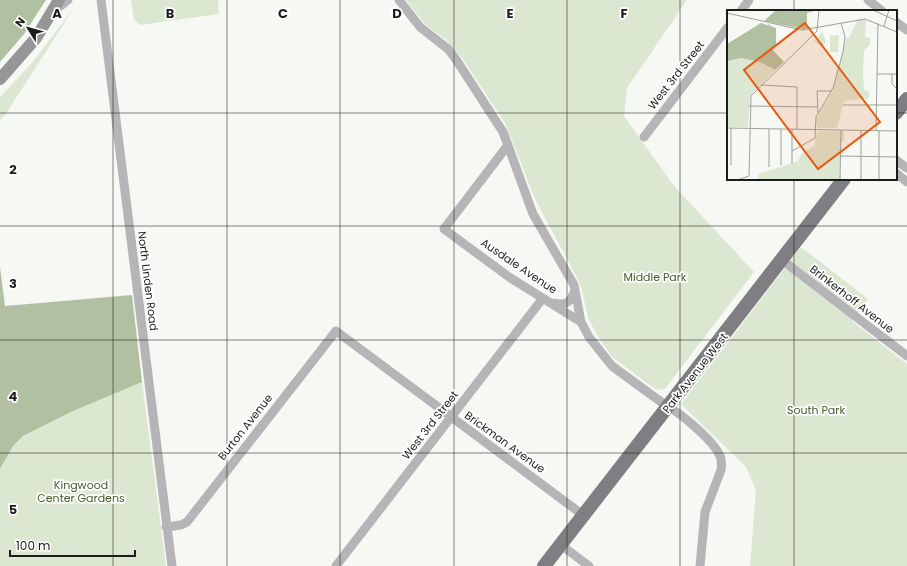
<svg xmlns="http://www.w3.org/2000/svg" width="907" height="566" font-family="Poppins,sans-serif">
  <style>
    .green { fill: #dce7d1 }
    .forest { fill: #b2c0a2 }
    .lines { fill: none; stroke-linecap: round; stroke-linejoin: round }
    .minor { stroke: #b5b5b7; stroke-width: 9 }
    .secondary { stroke: #969598; stroke-width: 12 }
    .primary { stroke: #7f7e82; stroke-width: 14 }
    .grid { fill: none; stroke: #1c1d1b; stroke-width: 1; stroke-opacity: 0.55 }
    .labels { text-anchor: middle; stroke-width: 3.5; stroke-linejoin: round; paint-order: stroke }
    .street-label { font-size: 11px; fill: #1c1d1b; stroke: #fff }
    .park-label { font-size: 11px; fill: #465b2c; stroke: #fff }
    .inset-river { fill: none; stroke: #b4c3a4; stroke-width: 2 }
    .inset-road { fill: none; stroke: #9ea09d; stroke-width: 1 }
    .view { fill: #e8590c; fill-opacity: 0.15; stroke: #e8590c; stroke-width: 2 }
    .inset-edge { fill: none; stroke: #1c1d1b; stroke-width: 2 }
    .grid-label { font-size: 13px; text-anchor: middle; font-weight: bold; fill: #1c1d1b; stroke: #fff; stroke-width: 3.5; stroke-linejoin: round; paint-order: stroke }
  </style>
  <rect width="100%" height="100%" fill="#f5f8f3"/>
  <!-- green -->
  <path class="green" d="M 131,0 L 218,0 L 219,14 L 140,25 L 134,20 Z
    M 406,0 L 687,0 L 627,88 L 624,116 L 674,186 L 754,272 L 664,390 L 655,389 L 612,357 L 597,335 L 588,318 L 582,290 L 576,276 L 535,199 L 505,123 L 462,58 L 446,40 L 426,25 Z
    M 74,8 L 5,115 L 0,120 L 0,97 L 31,64 Z
    M 801,247 L 868,299 L 852,321 L 907,364 L 907,566 L 750,566 L 756,490 L 746,467 L 681,404 Z
    M 142,382 L 166,566 L 0,566 L 0,469 L 13,446 L 23,436 L 71,412 Z"/>
  <!-- forest -->
  <path class="forest" d="M 0,0 L 46,0 L 24,34 L 0,62 Z
    M 0,267 L 5,306 L 132,295 L 142,382 L 71,412 L 23,436 L 13,446 L 0,469 Z"/>
  <g class="lines">
    <!-- minor -->
    <path class="minor" d="M 101,0 L 172,566
      M 399,0 L 420,27 L 448,49 L 455,58 L 503,132 L 533,214 L 574,285 L 581,322 L 589,337 L 612,366 L 668,407 C 681,413 713,441 719,454 C 722,459 722,464 721,470 L 705,512 L 700,566
      M 868,0 L 882,11
      M 54,11 L 68,0
      M 741,11 L 749,0
      M 896,22 L 907,30
      M 644,137 L 728,27
      M 508,145 L 444,229 L 509,277 L 581,322
      M 896,160 L 907,168
      M 896,173 L 907,182
      M 782,260 L 907,356
      M 555,303 C 567,306 571,301 575,290
      M 166,527 L 181,525 L 187,522 L 336,331 L 583,515
      M 561,545 L 589,566
      M 336,566 L 543,298"/>
    <!-- secondary -->
    <path class="secondary" d="M 0,79 L 36,38 L 59,0"/>
    <!-- primary -->
    <path class="primary" d="M 896,113 L 907,99
      M 544,566 L 844,179"/>
  </g>
  <!-- grid -->
  <path class="grid" d="M 113,0 L 113,566M 227,0 L 227,566M 340,0 L 340,566M 454,0 L 454,566M 567,0 L 567,566M 680,0 L 680,566M 794,0 L 794,11M 0,113 L 728,113M 896,113 L 907,113M 794,179 L 794,566M 0,226 L 907,226M 0,340 L 907,340M 0,453 L 907,453"/>
  <g class="labels">
    <!-- street labels -->
    <g class="street-label">
      <text transform="translate(676 75) rotate(-52)" y="4">West 3rd Street</text>
      <text transform="translate(519 266) rotate(34)" y="4">Ausdale Avenue</text>
      <text transform="translate(148 281) rotate(83)" y="4">North Linden Road</text>
      <text transform="translate(852 299) rotate(38)" y="4">Brinkerhoff Avenue</text>
      <text transform="translate(695 373) rotate(-52)" y="4">Park Avenue West</text>
      <text transform="translate(430 425) rotate(-52)" y="4">West 3rd Street</text>
      <text transform="translate(245 427) rotate(-52)" y="4">Burton Avenue</text>
      <text transform="translate(505 442) rotate(36)" y="4">Brickman Avenue</text>
    </g>
    <!-- park labels -->
    <g class="park-label">
      <text x="655" y="281">Middle Park</text>
      <text x="816" y="414">South Park</text>
      <text x="81" y="489">Kingwood<tspan x="81" dy="13">Center Gardens</tspan></text>
    </g>
  </g>
  <!-- overview -->
  <g transform="translate(727 10)">
    <rect width="170" height="170" fill="#f5f8f3"/>
    <path d="M 131,9 L 139,10 L 138,27 L 143,28 L 143,34 L 137,41 L 136,62 L 137,80 L 142,81 L 142,88 L 117,91 L 110,118 L 90,118 L 89,109 L 106,80 L 119,28 L 122,28 ZM 95,22 L 99,31 L 95,38 L 87,31 ZM 112,25 L 111,42 L 103,42 L 103,26 ZM 14,48 L 33,52 L 48,60 L 23,86 L 21,117 L 0,117 L 0,51 ZM 90,121 L 117,121 L 117,132 L 113,132 L 113,170 L 11,170 L 31,169 L 32,164 L 71,151 L 75,143 L 87,136 Z" fill="#dce7d1"/>
    <path d="M 49,0 L 91,0 L 80,3 L 80,15 L 83,18 L 76,19 L 37,11 ZM 34,13 L 49,18 L 49,35 L 45,39 L 57,52 L 48,60 L 33,52 L 14,48 L 0,51 L 0,34 Z" fill="#b2c0a2"/>
    <path class="inset-river" d="M 47,12 L 68,0M 0,45 L 9,47 L 43,15"/>
    <path class="inset-road" d="M 146,0 L 170,11M 0,3 L 75,20 L 138,9 L 170,22M 157,16 L 162,0M 150,64 L 170,64M 165,64 L 165,74 L 170,79M 34,75 L 70,77 L 70,119M 116,95 L 170,95M 22,96 L 90,97M 91,103 L 90,81 L 104,81M 0,118 L 170,121M 42,119 L 42,157M 65,119 L 65,154M 149,120 L 151,13M 65,141 L 88,128 L 89,107 L 106,78 L 116,42 L 118,27 L 114,13M 114,146 L 170,147M 4,155 L 4,118M 54,155 L 54,119M 10,170 L 22,166 L 24,86 L 90,21 L 92,0M 113,170 L 114,120M 134,170 L 134,120M 152,170 L 152,121"/>
    <path class="view" d="M 78,13 L 153,112 L 91,159 L 17,60 Z"/>
    <rect width="170" height="170" class="inset-edge"/>
  </g>
  <g class="grid-label">
    <text x="57" y="18">A</text>
    <text x="170" y="18">B</text>
    <text x="283" y="18">C</text>
    <text x="397" y="18">D</text>
    <text x="510" y="18">E</text>
    <text x="624" y="18">F</text>
    <text x="13" y="174">2</text>
    <text x="13" y="288">3</text>
    <text x="13" y="401">4</text>
    <text x="13" y="514">5</text>
  </g>
  <!-- north arrow -->
  <g transform="translate(28 28) rotate(307)" stroke="#ffffff" stroke-width="3" paint-order="stroke">
  <path d="M0-3L7 15L0 10L-7 15Z" fill="#1c1d1b"/>
  <text y="-6" font-size="11" font-weight="bold" text-anchor="middle" fill="#1c1d1b">N</text>
  </g>
  <!-- scale -->
  <path d="M10 550v6h125v-6" fill="none" stroke="#1c1d1b" stroke-width="2"/>
  <text x="16" y="550" font-size="12" fill="#1c1d1b" stroke="#ffffff" stroke-width="3" paint-order="stroke">100 m</text>
</svg>
